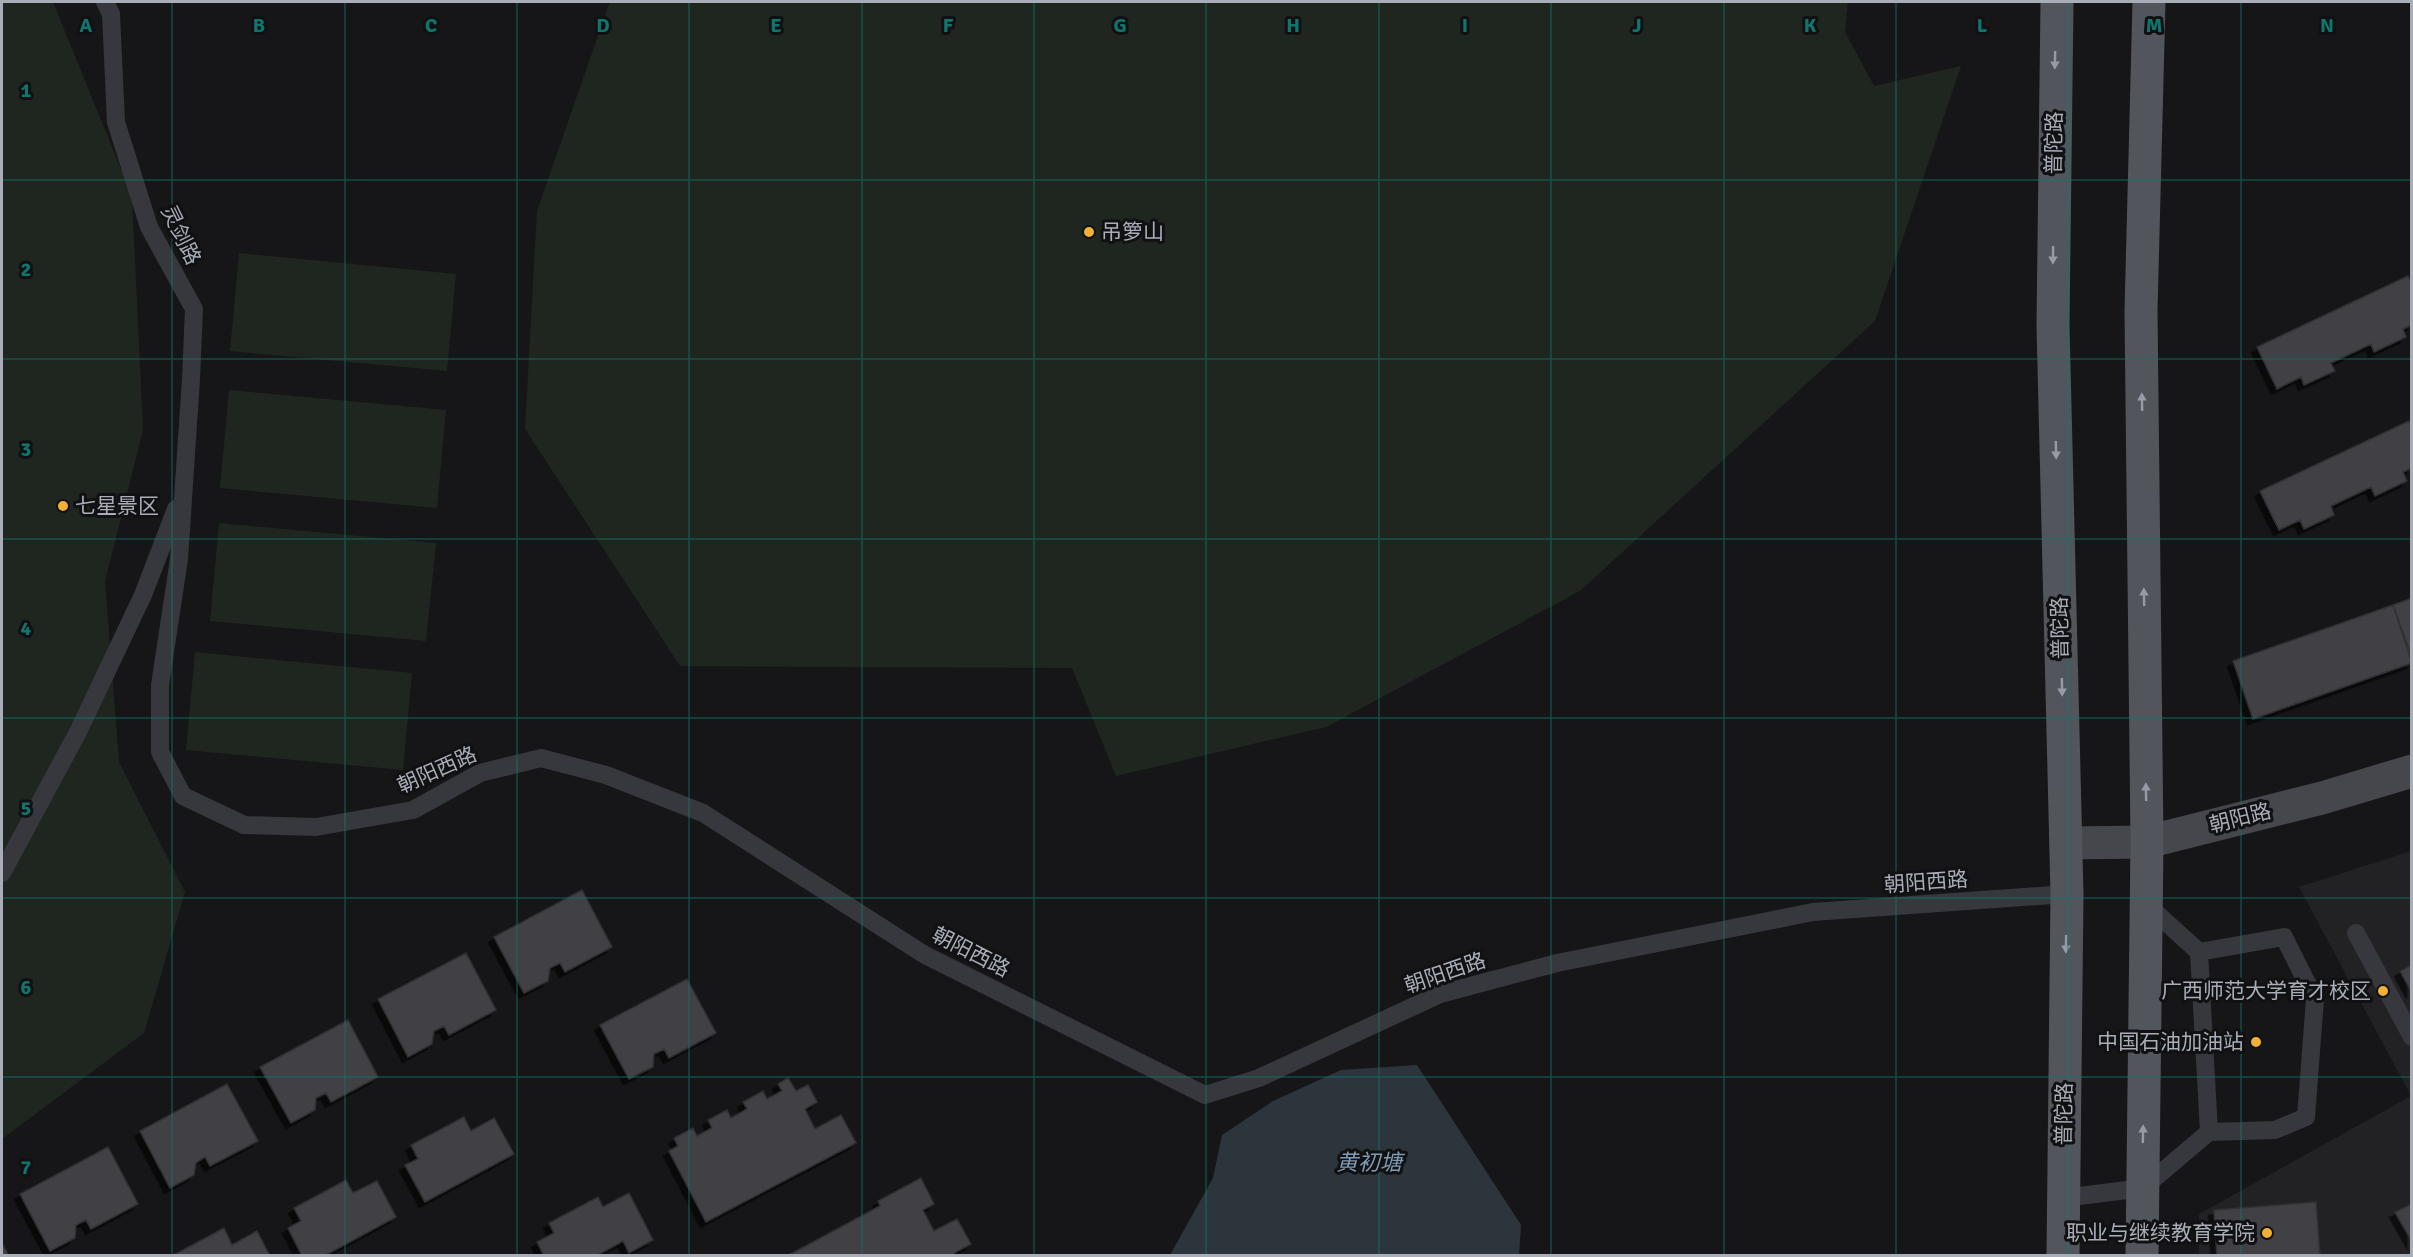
<svg xmlns="http://www.w3.org/2000/svg" width="2413" height="1257" font-family="Signika,'Noto Sans SC',sans-serif">
  <style>
    .built { fill: #222225 }
    .green { fill: #1e261f }
    .water { fill: #2c353c }
    .building { fill: #404145; stroke: #303034; stroke-width: 1.5; filter: url(#shadow) }
    .lines { fill: none; stroke-linecap: round; stroke-linejoin: round }
    .lane { stroke: #37383d; stroke-width: 18 }
    .secondary { stroke: #45474d; stroke-width: 33 }
    .primary { stroke: #53555c; stroke-width: 33 }
    .oneway { fill: #979ba6 }
    .grid { fill: none; stroke: #0f766e; stroke-width: 1.5; stroke-opacity: 0.55 }
    .poi-dot { fill: #f2b134; stroke: #111113; stroke-width: 2 }
    .labels { text-anchor: middle; stroke-width: 6; stroke-linejoin: round; paint-order: stroke }
    .street-label { font-size: 21px; fill: #a8adb8; stroke: #111113 }
    .poi-label { font-size: 21px; fill: #a8adb8; stroke: #111113; text-anchor: end }
    .water-label { font-size: 22px; font-style: italic; fill: #7f9bb3; stroke: #111113 }
    .grid-label { font-size: 20px; text-anchor: middle; font-weight: bold; fill: #0f766e; stroke: #111113; stroke-width: 6; stroke-linejoin: round; paint-order: stroke }
  </style>
  <defs>
    <filter id="shadow"><feDropShadow dx="-5.5" dy="5.5" stdDeviation="0" flood-color="#0009"/></filter>
  </defs>
  <rect width="100%" height="100%" fill="#161618"/>
  <!-- built -->
  <path class="built" d="M 2411,851 L 2411,1255 L 2199,1255 L 2199,1214 L 2411,1096 L 2299,887 Z"/>
  <!-- green -->
  <path class="green" d="M 2,2 L 53,2 L 132,196 L 143,430 L 105,581 L 119,762 L 185,892 L 144,1033 L 2,1139 Z
    M 612,2 L 1848,2 L 1845,32 L 1874,86 L 1961,66 L 1875,321 L 1580,591 L 1326,727 L 1116,776 L 1072,668 L 680,666 L 525,429 L 537,211 L 609,4 Z
    M 239,253 L 456,274 L 447,371 L 230,351 Z
    M 229,390 L 446,410 L 437,508 L 220,488 Z
    M 219,523 L 436,543 L 426,641 L 210,621 Z
    M 195,652 L 412,673 L 403,770 L 186,750 Z"/>
  <!-- water -->
  <path class="water" d="M 1417,1065 L 1521,1225 L 1519,1255 L 1170,1255 L 1213,1178 L 1222,1135 L 1273,1101 L 1341,1070 Z"/>
  <!-- building -->
  <path class="building" d="M 2408,276 L 2412,284 L 2412,325 L 2403,329 L 2406,337 L 2374,352 L 2371,344 L 2331,363 L 2335,371 L 2304,385 L 2301,377 L 2277,389 L 2257,347 Z
    M 2409,421 L 2412,427 L 2412,468 L 2403,472 L 2407,481 L 2375,496 L 2371,487 L 2331,506 L 2334,515 L 2304,529 L 2300,520 L 2279,530 L 2260,491 Z
    M 2412,598 L 2412,658 L 2393,605 Z
    M 2393,605 L 2412,663 L 2253,719 L 2233,661 Z
    M 582,890 L 612,947 L 565,972 L 560,963 L 550,968 L 548,981 L 524,993 L 494,937 Z
    M 466,953 L 496,1010 L 449,1035 L 444,1026 L 434,1031 L 432,1044 L 408,1057 L 378,999 Z
    M 2412,965 L 2412,993 L 2400,971 Z
    M 687,979 L 716,1033 L 669,1058 L 664,1049 L 654,1054 L 653,1067 L 629,1079 L 600,1025 Z
    M 348,1020 L 378,1077 L 331,1102 L 326,1093 L 316,1098 L 315,1110 L 291,1123 L 260,1067 Z
    M 788,1078 L 796,1091 L 808,1085 L 817,1102 L 805,1109 L 815,1129 L 841,1115 L 856,1143 L 706,1222 L 669,1151 L 678,1146 L 674,1138 L 693,1128 L 697,1136 L 712,1128 L 708,1120 L 727,1110 L 731,1118 L 747,1109 L 743,1102 L 763,1091 L 767,1099 L 782,1091 L 778,1084 Z
    M 227,1084 L 258,1141 L 210,1166 L 205,1157 L 196,1163 L 194,1175 L 170,1188 L 140,1131 Z
    M 464,1117 L 471,1131 L 494,1118 L 514,1154 L 425,1202 L 405,1165 L 418,1159 L 411,1145 Z
    M 108,1147 L 138,1204 L 91,1229 L 86,1220 L 76,1225 L 75,1238 L 50,1251 L 20,1194 Z
    M 921,1178 L 934,1204 L 923,1210 L 934,1231 L 957,1219 L 971,1244 L 954,1253 L 955,1256 L 787,1256 L 880,1206 L 878,1201 Z
    M 346,1180 L 353,1193 L 377,1181 L 396,1217 L 324,1256 L 302,1256 L 288,1228 L 301,1221 L 294,1208 Z
    M 629,1193 L 653,1240 L 629,1253 L 623,1241 L 596,1256 L 544,1256 L 537,1242 L 554,1233 L 549,1223 L 598,1197 L 603,1207 Z
    M 2316,1202 L 2320,1256 L 2217,1256 L 2214,1210 Z
    M 2412,1204 L 2412,1242 L 2395,1212 Z
    M 224,1228 L 232,1245 L 257,1231 L 270,1256 L 172,1256 Z
    M 2,1241 L 3,1245 L 9,1256 L 2,1256 Z"/>
  <g class="lines">
    <!-- lane -->
    <path class="lane" d="M 105,2 L 111,14 L 116,122 L 149,227 L 194,309 L 191,379 L 179,559 L 160,685 L 160,752 L 183,796 L 244,825 L 316,827 L 413,810 L 480,773 L 541,758 L 606,775 L 703,813 L 925,955 L 1205,1095 L 1259,1078 L 1440,994 L 1557,963 L 1813,912 L 2067,894
      M 2,873 L 78,732 L 143,595 L 176,509
      M 2356,933 L 2412,1037
      M 2199,952 L 2284,937 L 2315,999 L 2306,1117 L 2275,1130 L 2209,1132
      M 2063,1198 L 2143,1188 L 2209,1132 L 2199,952 L 2146,904"/>
    <!-- secondary -->
    <path class="secondary" d="M 2066,843 L 2147,842 L 2322,798 L 2412,771"/>
    <!-- primary -->
    <path class="primary" d="M 2057,2 L 2053,325 L 2067,894 L 2063,1256
      M 2142,1256 L 2147,842 L 2141,311 L 2149,2"/>
  </g>
  <!-- one-way arrows -->
  <defs><path id="oneway-solid" d="M-6-.8H1V-3.2L6.5 0L1 3.2V.8H-6Z" transform="scale(1.5)"/></defs>
  <g class="oneway">
    <use href="#oneway-solid" transform="translate(2055 60) rotate(91)"/>
    <use href="#oneway-solid" transform="translate(2053 255) rotate(91)"/>
    <use href="#oneway-solid" transform="translate(2142 402) rotate(-91)"/>
    <use href="#oneway-solid" transform="translate(2056 450) rotate(89)"/>
    <use href="#oneway-solid" transform="translate(2144 597) rotate(-91)"/>
    <use href="#oneway-solid" transform="translate(2062 687) rotate(89)"/>
    <use href="#oneway-solid" transform="translate(2146 792) rotate(-91)"/>
    <use href="#oneway-solid" transform="translate(2066 944) rotate(91)"/>
    <use href="#oneway-solid" transform="translate(2143 1134) rotate(-89)"/>
  </g>
  <!-- grid -->
  <path class="grid" d="M 172,2 L 172,1256M 345,2 L 345,1256M 517,2 L 517,1256M 689,2 L 689,1256M 862,2 L 862,1256M 1034,2 L 1034,1256M 1206,2 L 1206,1256M 1379,2 L 1379,1256M 1551,2 L 1551,1256M 1724,2 L 1724,1256M 1896,2 L 1896,1256M 2068,2 L 2068,1256M 2241,2 L 2241,1256M 2,180 L 2412,180M 2,359 L 2412,359M 2,539 L 2412,539M 2,718 L 2412,718M 2,898 L 2412,898M 2,1077 L 2412,1077"/>
  <!-- markers -->
  <g class="poi-dot">
    <circle cx="1089" cy="232" r="6"/>
    <circle cx="63" cy="506" r="6"/>
    <circle cx="2383" cy="991" r="6"/>
    <circle cx="2256" cy="1042" r="6"/>
    <circle cx="2267" cy="1233" r="6"/>
  </g>
  <g class="labels">
    <!-- street labels -->
    <g class="street-label">
      <text transform="translate(2054 143) rotate(-89)" y="7">普陀路</text>
      <text transform="translate(181 235) rotate(64)" y="7">灵剑路</text>
      <text transform="translate(2060 628) rotate(-91)" y="7">普陀路</text>
      <text transform="translate(437 770) rotate(-24)" y="7">朝阳西路</text>
      <text transform="translate(2240 818) rotate(-14)" y="7">朝阳路</text>
      <text transform="translate(1926 882) rotate(-4)" y="7">朝阳西路</text>
      <text transform="translate(971 952) rotate(27)" y="7">朝阳西路</text>
      <text transform="translate(1445 973) rotate(-19)" y="7">朝阳西路</text>
      <text transform="translate(2064 1114) rotate(-89)" y="7">普陀路</text>
    </g>
    <!-- poi labels -->
    <g class="poi-label">
      <text x="1101" y="239" text-anchor="start">吊箩山</text>
      <text x="75" y="513" text-anchor="start">七星景区</text>
      <text x="2371" y="998">广西师范大学育才校区</text>
      <text x="2244" y="1049">中国石油加油站</text>
      <text x="2255" y="1240">职业与继续教育学院</text>
    </g>
    <!-- water labels -->
    <g class="water-label">
      <text x="1369" y="1170">黄初塘</text>
    </g>
  </g>
  <g class="grid-label">
    <text x="86" y="32">A</text>
    <text x="259" y="32">B</text>
    <text x="431" y="32">C</text>
    <text x="603" y="32">D</text>
    <text x="776" y="32">E</text>
    <text x="948" y="32">F</text>
    <text x="1120" y="32">G</text>
    <text x="1293" y="32">H</text>
    <text x="1465" y="32">I</text>
    <text x="1637" y="32">J</text>
    <text x="1810" y="32">K</text>
    <text x="1982" y="32">L</text>
    <text x="2154" y="32">M</text>
    <text x="2327" y="32">N</text>
    <text x="26" y="97">1</text>
    <text x="26" y="276">2</text>
    <text x="26" y="456">3</text>
    <text x="26" y="635">4</text>
    <text x="26" y="815">5</text>
    <text x="26" y="994">6</text>
    <text x="26" y="1174">7</text>
  </g>
  <!-- border -->
  <rect width="2413" height="1257" fill="none" stroke="#a8adb8" stroke-width="6"/>
</svg>
